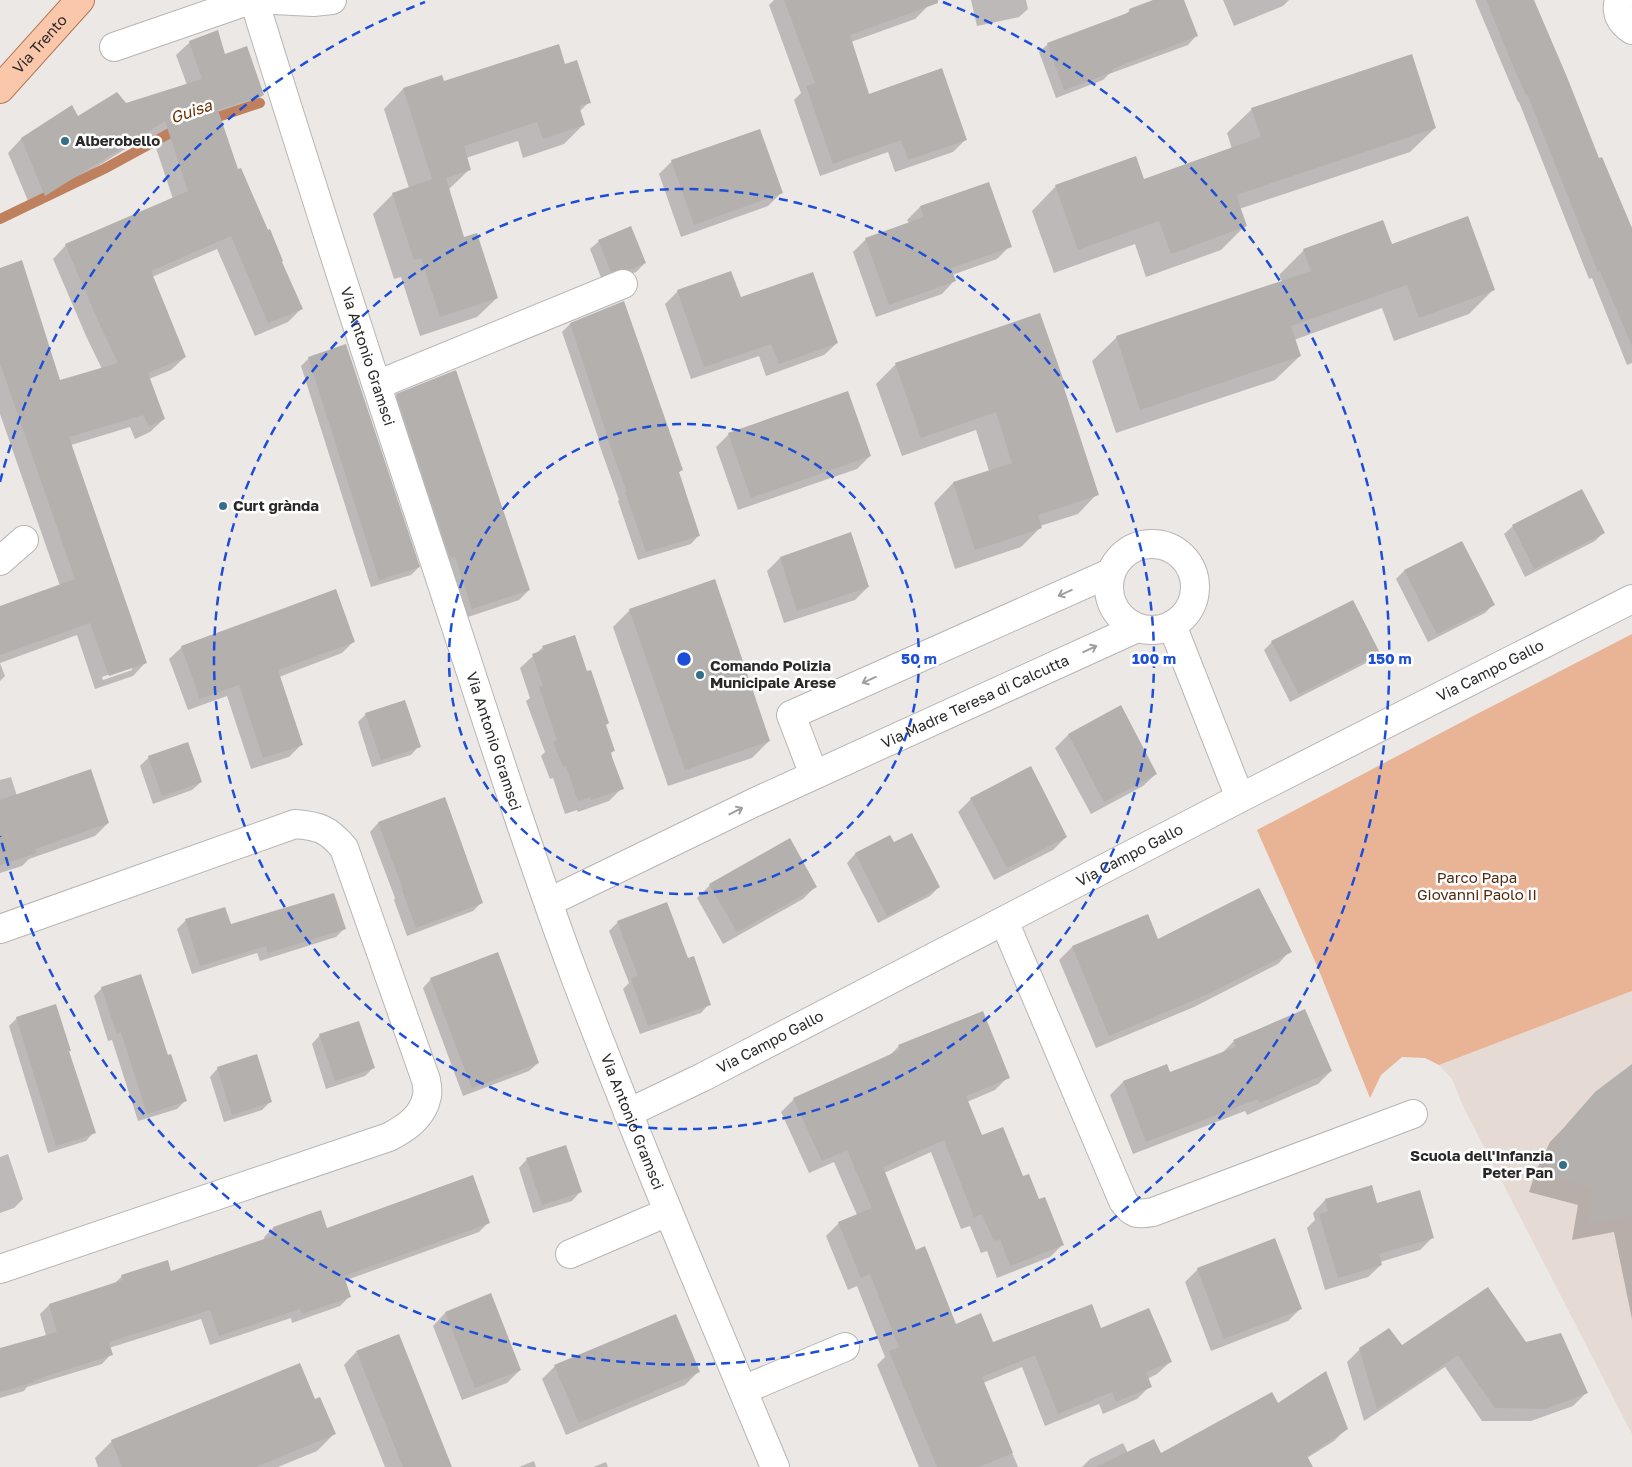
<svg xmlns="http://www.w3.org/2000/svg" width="1632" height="1467" font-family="'Golos Text',sans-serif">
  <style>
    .built { fill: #e5dad4 }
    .green { fill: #e9b396 }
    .shadow { fill: #0003; fill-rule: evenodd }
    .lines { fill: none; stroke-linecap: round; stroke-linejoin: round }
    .stream { stroke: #bf805e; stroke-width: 10 }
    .building { fill: #b3b0ae }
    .minor-casing { stroke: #b8b5b3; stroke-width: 30 }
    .major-casing { stroke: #b07857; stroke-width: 30 }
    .minor { stroke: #fff; stroke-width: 28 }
    .major { stroke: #fbc7aa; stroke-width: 28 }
    .oneway { stroke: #9f9f9e }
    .ring { fill: none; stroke: #1d4ed8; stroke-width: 2.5; stroke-dasharray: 9 6 }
    .poi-dot { fill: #356e87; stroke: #fff; stroke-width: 2 }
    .labels { text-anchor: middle; stroke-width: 5; stroke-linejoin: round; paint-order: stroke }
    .street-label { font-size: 15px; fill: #2a2928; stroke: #fff }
    .poi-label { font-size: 15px; font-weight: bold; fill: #2a2928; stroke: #fff; text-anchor: start }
    .park-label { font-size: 15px; fill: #52280e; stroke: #fff }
    .water-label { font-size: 16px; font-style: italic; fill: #6a2f05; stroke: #fff }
    .centre { fill: #1d4ed8; stroke: #fff; stroke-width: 2.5 }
    .ring-label { font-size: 15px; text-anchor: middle; font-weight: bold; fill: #1d4ed8; stroke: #fff; stroke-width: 5; stroke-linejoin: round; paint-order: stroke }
  </style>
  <rect width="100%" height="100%" fill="#ece8e6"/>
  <!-- built -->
  <path class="built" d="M 1632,991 L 1632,1434 L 1463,1106 L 1452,1079 L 1439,1065 Z"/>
  <!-- green -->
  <path class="green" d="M 1632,634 L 1632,991 L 1439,1065 L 1425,1058 L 1402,1057 L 1381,1075 L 1370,1098 L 1318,968 L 1257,830 L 1475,715 Z"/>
  <!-- shadow -->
  <path class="shadow" d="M 774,0 L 925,0 L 928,6 L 915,19 L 851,42 L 869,95 L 966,139 L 953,152 L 895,172 L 888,152 L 820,176 L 794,100 L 801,93 L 769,5 Z
    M 971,0 L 1026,0 L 1028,9 L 1019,17 L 977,26 Z
    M 1157,0 L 1183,0 L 1196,36 L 1188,45 L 1109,74 L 1103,80 L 1056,98 L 1039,52 L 1048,44 L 1125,15 L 1130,10 Z
    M 1223,0 L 1289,0 L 1283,6 L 1234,26 Z
    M 1475,0 L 1532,0 L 1598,159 L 1632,231 L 1632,363 L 1627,365 L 1592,278 L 1589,279 L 1519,102 L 1518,102 Z
    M 190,42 L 224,56 L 263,95 L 249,108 L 219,118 L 237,171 L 302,308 L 288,322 L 255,336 L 217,249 L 152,277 L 185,357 L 171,370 L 149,379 L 164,419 L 150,432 L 135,439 L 130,427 L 71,445 L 146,662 L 133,676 L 95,689 L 77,635 L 0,663 L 5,676 L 0,681 L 0,607 L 60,586 L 0,414 L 0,269 L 59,382 L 102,369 L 86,336 L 53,259 L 66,245 L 173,199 L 151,133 L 31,208 L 8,153 L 21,139 L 71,107 L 77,118 L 126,105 L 187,85 L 176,55 ZM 132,667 L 132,670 L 103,680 L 102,677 Z
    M 565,65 L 589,102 L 579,112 L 583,125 L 564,144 L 523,158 L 518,141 L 466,158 L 470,169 L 448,190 L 464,239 L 497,298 L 477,317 L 420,336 L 401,277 L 394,279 L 373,214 L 393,194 L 409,188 L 384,109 L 403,89 Z
    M 1252,109 L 1435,128 L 1410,152 L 1239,209 L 1245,226 L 1221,250 L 1146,277 L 1135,244 L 1054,273 L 1032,211 L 1056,186 L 1143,181 L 1232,149 L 1227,133 Z
    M 672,161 L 781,193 L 768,206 L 681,237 L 659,174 Z
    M 988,183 L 1010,246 L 997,259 L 952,275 L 954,281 L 942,294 L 876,317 L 853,252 L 866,239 L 909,223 L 907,220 L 920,207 Z
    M 599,241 L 645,263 L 636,272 L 620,278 L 602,280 L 590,249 Z
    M 1391,245 L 1493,290 L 1469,314 L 1394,341 L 1382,308 L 1294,340 L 1300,356 L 1275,380 L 1116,433 L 1092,361 L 1117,337 L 1282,282 L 1279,275 L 1304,250 Z
    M 678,291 L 740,299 L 837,343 L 824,355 L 766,376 L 759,356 L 691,379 L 665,304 Z
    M 623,302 L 681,470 L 678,473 L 699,535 L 691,544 L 638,560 L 618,501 L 619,500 L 598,441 L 599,440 L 562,332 L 570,324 Z
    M 1039,315 L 1097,494 L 1078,514 L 1040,526 L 1041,527 L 1021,547 L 955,569 L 934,503 L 953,483 L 989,471 L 976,430 L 902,456 L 876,384 L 895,365 Z
    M 309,358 L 419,567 L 411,575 L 371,587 L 301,366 Z
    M 397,395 L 529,590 L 519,600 L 462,619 L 387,405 Z
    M 729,434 L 870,456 L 857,469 L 738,510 L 716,447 Z
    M 1513,526 L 1603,533 L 1595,541 L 1525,577 L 1504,534 Z
    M 850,534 L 868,587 L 855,600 L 784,623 L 767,571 L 780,558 Z
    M 1461,542 L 1493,605 L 1485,613 L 1428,642 L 1396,579 L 1404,571 Z
    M 630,610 L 769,741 L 752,758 L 668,786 L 613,627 Z
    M 354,641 L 342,653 L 279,677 L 301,745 L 289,757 L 251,769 L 227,696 L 188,710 L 169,659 L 182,647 Z
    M 1272,642 L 1379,653 L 1370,661 L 1290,702 L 1264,650 Z
    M 543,647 L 605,726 L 613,751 L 610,754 L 622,788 L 609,801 L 578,812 L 577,810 L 565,814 L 553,778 L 550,779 L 541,756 L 545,752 L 526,701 L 530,698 L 520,668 Z
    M 1120,707 L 1156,774 L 1143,786 L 1091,814 L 1055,748 L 1068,735 Z
    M 366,714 L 419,746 L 411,755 L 372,767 L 358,722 Z
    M 149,757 L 201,782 L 192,790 L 153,804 L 140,766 Z
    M 11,777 L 17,796 L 108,823 L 95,836 L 29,859 L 22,866 L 0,873 L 0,780 Z
    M 445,798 L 482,902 L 473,911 L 407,936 L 394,900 L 395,898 L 370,832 L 378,823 Z
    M 971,799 L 1066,837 L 1053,850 L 994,880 L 958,812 Z
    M 890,836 L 894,844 L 939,887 L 930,896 L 878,923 L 847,863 L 855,854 Z
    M 710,885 L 816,886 L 803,899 L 723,944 L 697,898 Z
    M 1147,916 L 1157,941 L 1290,951 L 1278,964 L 1194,1007 L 1096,1048 L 1059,960 L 1072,947 Z
    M 186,920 L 230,926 L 344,929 L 336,937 L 260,961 L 257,953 L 192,974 L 177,929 Z
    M 618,922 L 688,960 L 709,1004 L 701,1013 L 640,1034 L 623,989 L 629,983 L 609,931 Z
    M 431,979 L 538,1063 L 529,1071 L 463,1096 L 423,988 Z
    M 102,988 L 185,1101 L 177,1109 L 138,1121 L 112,1040 L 108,1041 L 94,996 Z
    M 1304,1011 L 1331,1071 L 1318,1084 L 1247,1115 L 1245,1111 L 1133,1154 L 1110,1095 L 1123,1082 L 1169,1074 L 1221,1054 L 1233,1042 Z
    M 17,1018 L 70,1050 L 68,1052 L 94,1132 L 86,1141 L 48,1153 L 9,1026 Z
    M 320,1035 L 373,1068 L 365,1076 L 326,1089 L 312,1044 Z
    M 899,1046 L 1008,1077 L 995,1090 L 967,1102 L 981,1136 L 1022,1178 L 1038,1201 L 1062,1245 L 1050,1257 L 997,1278 L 987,1251 L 981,1253 L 970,1226 L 961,1229 L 931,1152 L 884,1173 L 916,1251 L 956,1325 L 992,1344 L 1101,1330 L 1170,1362 L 1157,1374 L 1147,1379 L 1150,1386 L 1137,1399 L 1103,1414 L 1099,1404 L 1045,1426 L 1022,1367 L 983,1383 L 1018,1467 L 919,1467 L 877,1365 L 885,1357 L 857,1286 L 848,1290 L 826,1236 L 839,1223 L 857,1215 L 834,1162 L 809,1173 L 781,1112 L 794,1099 L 888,1057 Z
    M 1632,1066 L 1632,1319 L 1614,1232 L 1572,1240 L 1578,1205 L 1529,1192 L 1536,1171 L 1550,1142 L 1605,1085 Z
    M 218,1068 L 271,1101 L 262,1110 L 224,1122 L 210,1077 Z
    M 8,1154 L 23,1199 L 14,1208 L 0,1213 L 0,1157 Z
    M 527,1159 L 580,1192 L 572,1201 L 533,1213 L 519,1168 Z
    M 1325,1200 L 1377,1205 L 1433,1237 L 1420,1250 L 1380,1262 L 1381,1265 L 1368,1277 L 1325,1290 L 1307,1228 L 1315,1220 L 1313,1213 Z
    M 489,1222 L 479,1232 L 344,1281 L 349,1297 L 340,1306 L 292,1323 L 291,1318 L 210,1345 L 201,1319 L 109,1348 L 111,1354 L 102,1364 L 27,1387 L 24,1391 L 0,1398 L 0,1350 L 46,1336 L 40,1314 L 49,1305 L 113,1285 L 122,1276 L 170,1273 L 265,1240 L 264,1237 L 273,1228 L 326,1230 Z
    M 1198,1269 L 1301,1308 L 1288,1321 L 1211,1351 L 1185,1282 Z
    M 445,1313 L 520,1370 L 507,1383 L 462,1400 L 433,1326 Z
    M 1526,1344 L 1586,1393 L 1573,1406 L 1531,1421 L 1482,1421 L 1445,1367 L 1364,1421 L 1347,1362 L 1360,1349 Z
    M 356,1352 L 417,1467 L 385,1467 L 344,1365 Z
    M 555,1366 L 698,1372 L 685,1385 L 566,1435 L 542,1379 Z
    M 314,1401 L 334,1434 L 317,1451 L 278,1467 L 98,1467 L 95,1458 L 112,1441 Z
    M 1346,1429 L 1334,1441 L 1307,1458 L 1304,1467 L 1082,1467 L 1090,1459 L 1123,1443 L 1128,1453 L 1160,1455 Z
    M 534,1461 L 536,1467 L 519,1467 Z
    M 606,1462 L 608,1467 L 593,1467 Z"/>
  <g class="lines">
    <!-- stream -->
    <path class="stream" d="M 209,120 L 260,103
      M 0,219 L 104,169 L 170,133 L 181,130"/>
  </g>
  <!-- building -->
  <path class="building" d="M 784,0 L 938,0 L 938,3 L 850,35 L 869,94 L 942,68 L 967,140 L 908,160 L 901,140 L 833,164 L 806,86 L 815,83 Z
    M 1153,0 L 1184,0 L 1198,36 L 1112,69 L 1113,72 L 1064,90 L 1047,43 L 1130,12 L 1129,9 Z
    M 1486,0 L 1534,0 L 1567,77 L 1599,158 L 1602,157 L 1632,228 L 1632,346 L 1600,271 L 1598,272 L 1527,94 L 1526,95 L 1514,68 Z
    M 218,30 L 225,54 L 247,46 L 264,95 L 218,110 L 238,169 L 241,168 L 268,230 L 270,229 L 283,261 L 282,262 L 303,309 L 268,323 L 231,236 L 151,271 L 186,357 L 148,373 L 165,419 L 149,426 L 143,415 L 69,437 L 147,663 L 109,676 L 90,623 L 0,655 L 0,606 L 75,579 L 0,363 L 0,268 L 22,260 L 60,380 L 118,363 L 99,323 L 65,244 L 188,191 L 165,121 L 45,196 L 21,138 L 72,105 L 78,116 L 117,92 L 126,103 L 202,79 L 189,41 Z
    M 559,44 L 565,64 L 577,60 L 591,103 L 579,106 L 585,125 L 543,139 L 537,122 L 464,146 L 471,170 L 446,178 L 464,237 L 477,233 L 498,298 L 440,317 L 421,258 L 414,260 L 392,193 L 432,179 L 403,88 L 442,75 L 444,81 Z
    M 1412,54 L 1436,128 L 1236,195 L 1247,226 L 1171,254 L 1159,221 L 1078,250 L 1055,185 L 1136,156 L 1144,179 L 1261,137 L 1251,108 Z
    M 760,129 L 783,193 L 694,225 L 671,160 Z
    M 989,182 L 1012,247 L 951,268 L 956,281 L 889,305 L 865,238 L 924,217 L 920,206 Z
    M 1468,216 L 1495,290 L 1419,318 L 1407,285 L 1291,326 L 1301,356 L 1140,410 L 1116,336 L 1311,271 L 1303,249 L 1383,220 L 1392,244 Z
    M 631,226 L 646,263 L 629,270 L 625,269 L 611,272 L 598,240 Z
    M 731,271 L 741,297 L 813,272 L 838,343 L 779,364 L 771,344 L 704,367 L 677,290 Z
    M 624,301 L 683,470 L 679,472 L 700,536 L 646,552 L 625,492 L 627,492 L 605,432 L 606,432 L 570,323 Z
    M 1040,313 L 1066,387 L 1064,388 L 1099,495 L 1038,515 L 1042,528 L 975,550 L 953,482 L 1012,463 L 996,412 L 921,438 L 895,363 Z
    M 346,344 L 420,567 L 379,580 L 308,357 Z
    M 456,370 L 530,590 L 472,609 L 455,557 L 450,558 L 396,394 Z
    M 848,391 L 871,456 L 751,498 L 728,433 Z
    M 1582,489 L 1605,533 L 1534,569 L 1512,525 Z
    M 851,532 L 869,587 L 797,611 L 780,557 Z
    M 1462,541 L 1495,605 L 1437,634 L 1404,570 Z
    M 715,579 L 770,741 L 685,770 L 629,609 Z
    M 336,589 L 355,642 L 278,670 L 303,745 L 263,758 L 239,685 L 200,699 L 181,646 Z
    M 1353,600 L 1380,653 L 1299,694 L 1271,641 Z
    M 575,635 L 587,671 L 591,670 L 609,723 L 606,725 L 615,751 L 611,752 L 612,757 L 624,789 L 591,800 L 590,797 L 578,801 L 566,766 L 563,767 L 553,742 L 557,740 L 539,687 L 543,686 L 532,654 L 544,650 L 542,646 Z
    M 405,700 L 421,747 L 381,760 L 365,713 Z
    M 1121,705 L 1157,774 L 1104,802 L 1068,734 Z
    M 188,742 L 202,782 L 162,796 L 148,756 Z
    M 1031,766 L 1067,837 L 1007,868 L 970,798 Z
    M 91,769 L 109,823 L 35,849 L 37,853 L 0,865 L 0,800 Z
    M 445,797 L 483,903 L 416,928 L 402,890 L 403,889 L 378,822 Z
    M 912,833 L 940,887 L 887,916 L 855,853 L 890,835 L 894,842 Z
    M 790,838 L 817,887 L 737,932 L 709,884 Z
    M 1259,888 L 1292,952 L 1208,994 L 1109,1036 L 1072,946 L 1148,914 L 1158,939 Z
    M 334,893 L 346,929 L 268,953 L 266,946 L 200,966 L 185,919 L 225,907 L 231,924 Z
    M 667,902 L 688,958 L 694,956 L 711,1005 L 648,1026 L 631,979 L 638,976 L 617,921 Z
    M 498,952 L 539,1063 L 472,1088 L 430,978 Z
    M 141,974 L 168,1055 L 171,1054 L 187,1101 L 147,1114 L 121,1032 L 117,1034 L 101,987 Z
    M 56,1004 L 71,1051 L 69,1051 L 96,1133 L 56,1146 L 16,1017 Z
    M 1305,1009 L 1332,1071 L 1260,1103 L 1258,1099 L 1146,1142 L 1123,1081 L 1167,1064 L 1170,1072 L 1236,1047 L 1233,1040 Z
    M 983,1011 L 1010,1078 L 966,1096 L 982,1135 L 1003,1127 L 1023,1176 L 1029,1174 L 1039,1199 L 1045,1197 L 1064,1245 L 1010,1266 L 1000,1239 L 994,1241 L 982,1214 L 974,1217 L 944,1140 L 883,1167 L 916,1250 L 925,1246 L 956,1324 L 981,1313 L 993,1342 L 1092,1304 L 1101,1328 L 1149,1308 L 1172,1362 L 1146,1372 L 1152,1387 L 1116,1402 L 1112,1392 L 1058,1414 L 1035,1355 L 982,1377 L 1013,1453 L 979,1467 L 937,1467 L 889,1351 L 899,1347 L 870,1274 L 861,1278 L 838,1222 L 872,1208 L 847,1150 L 822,1161 L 793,1098 L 900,1050 L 898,1045 Z
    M 359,1021 L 375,1068 L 335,1081 L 319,1034 Z
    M 257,1054 L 272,1102 L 232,1115 L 217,1067 Z
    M 1632,1064 L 1632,1216 L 1588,1224 L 1594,1188 L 1545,1175 L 1553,1152 L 1567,1124 L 1595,1092 Z
    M 566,1145 L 582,1192 L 542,1205 L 526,1158 Z
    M 473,1175 L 490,1223 L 344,1276 L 351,1297 L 302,1314 L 300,1309 L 219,1336 L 210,1310 L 109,1342 L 113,1355 L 34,1380 L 35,1382 L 0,1392 L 0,1348 L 57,1332 L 49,1304 L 123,1280 L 121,1275 L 168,1260 L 171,1271 L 276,1235 L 273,1227 L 321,1210 L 327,1228 Z
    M 1372,1185 L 1377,1203 L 1420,1190 L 1434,1238 L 1379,1254 L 1382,1265 L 1338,1278 L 1319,1214 L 1328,1211 L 1325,1199 Z
    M 1275,1238 L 1302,1309 L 1224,1339 L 1197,1268 Z
    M 1488,1287 L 1526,1342 L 1561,1333 L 1588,1393 L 1545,1409 L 1495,1408 L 1458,1355 L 1377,1409 L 1359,1348 L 1389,1328 L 1402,1345 Z
    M 491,1293 L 521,1370 L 475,1388 L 445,1312 Z
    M 676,1314 L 700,1372 L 579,1423 L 554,1365 Z
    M 399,1334 L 452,1467 L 403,1467 L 356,1351 Z
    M 300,1363 L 315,1399 L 320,1397 L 336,1434 L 256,1467 L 122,1467 L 111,1440 Z
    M 1326,1371 L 1348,1429 L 1307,1456 L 1313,1467 L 1096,1467 L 1154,1439 L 1161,1453 L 1272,1392 L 1278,1403 Z"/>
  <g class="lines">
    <!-- minor casing -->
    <g class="minor-casing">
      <g id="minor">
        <path id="s1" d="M 254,0 C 314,194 377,388 441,581 C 484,712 526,845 574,974 C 637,1140 706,1303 775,1467"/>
        <path d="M 274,0 L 313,2 L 332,0"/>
        <path d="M 1619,0 C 1615,13 1621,23 1632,30"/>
        <path d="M 114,47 L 250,0"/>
        <path d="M 377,385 L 623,284"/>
        <circle cx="1152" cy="587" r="43"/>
        <path d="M 0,561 L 24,540"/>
        <path d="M 1172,625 L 1240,798"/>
        <path d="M 814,775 L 791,715 L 1110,573"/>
        <path id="s2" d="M 549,902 L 753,803 L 1137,628"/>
        <path d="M 1004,921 L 1123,1201 C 1132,1214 1137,1215 1153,1212 L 1413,1114"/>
        <path d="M 0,929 L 295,824 C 319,826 328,829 344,848 L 426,1080 C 427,1085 428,1091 427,1096 C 423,1117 406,1128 389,1137 L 0,1269"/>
        <path id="s3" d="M 628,1113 L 703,1077 L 1240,798 L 1632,599"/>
        <path d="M 570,1254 L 668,1212"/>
        <path d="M 743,1390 L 845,1347"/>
      </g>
    </g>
    <!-- major casing -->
    <g class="major-casing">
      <g id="major">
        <path id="s4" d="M 0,89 L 80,0"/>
      </g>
    </g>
    <!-- minor -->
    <use href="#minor" class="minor"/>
    <!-- major -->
    <use href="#major" class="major"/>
  </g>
  <!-- one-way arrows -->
  <defs><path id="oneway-shaft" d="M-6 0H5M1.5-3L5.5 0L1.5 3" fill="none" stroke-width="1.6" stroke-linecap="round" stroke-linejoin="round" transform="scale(1.25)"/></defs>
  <g class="oneway">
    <use href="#oneway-shaft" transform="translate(1065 593) rotate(156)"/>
    <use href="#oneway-shaft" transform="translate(1090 649) rotate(-25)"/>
    <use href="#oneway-shaft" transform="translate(869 680) rotate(156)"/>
    <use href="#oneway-shaft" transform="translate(736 811) rotate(-27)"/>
  </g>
  <!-- distance rings -->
  <g class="ring">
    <circle cx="684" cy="659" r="235"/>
    <circle cx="684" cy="659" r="470"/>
    <path d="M0 482A706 706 0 0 1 425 2M943 2A706 706 0 1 1 0 836"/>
  </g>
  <!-- markers -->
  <g class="poi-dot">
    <circle cx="65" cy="141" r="5"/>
    <circle cx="223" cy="506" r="5"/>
    <circle cx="700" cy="675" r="5"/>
    <circle cx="1563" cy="1165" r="5"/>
  </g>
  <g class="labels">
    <!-- street labels -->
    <g class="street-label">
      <text dy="5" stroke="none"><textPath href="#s4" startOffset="60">Via Trento</textPath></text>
      <text dy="5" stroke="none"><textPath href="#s1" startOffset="374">Via Antonio Gramsci</textPath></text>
      <text dy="5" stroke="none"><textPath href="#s3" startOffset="969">Via Campo Gallo</textPath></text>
      <text dy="5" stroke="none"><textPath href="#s2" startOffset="471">Via Madre Teresa di Calcutta</textPath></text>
      <text dy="5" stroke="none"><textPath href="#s1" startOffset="779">Via Antonio Gramsci</textPath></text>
      <text dy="5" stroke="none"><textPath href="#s3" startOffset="564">Via Campo Gallo</textPath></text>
      <text dy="5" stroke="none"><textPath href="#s3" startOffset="159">Via Campo Gallo</textPath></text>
      <text dy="5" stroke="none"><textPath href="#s1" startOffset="1184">Via Antonio Gramsci</textPath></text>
    </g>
    <!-- poi labels -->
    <g class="poi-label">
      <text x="75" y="146">Alberobello</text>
      <text x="233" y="511">Curt grànda</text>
      <text x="710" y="671">Comando Polizia<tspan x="710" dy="17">Municipale Arese</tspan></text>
      <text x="1553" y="1161" text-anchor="end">Scuola dell'Infanzia<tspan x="1553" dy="17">Peter Pan</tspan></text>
    </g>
    <!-- park labels -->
    <g class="park-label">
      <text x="1477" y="883">Parco Papa<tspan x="1477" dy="17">Giovanni Paolo II</tspan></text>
    </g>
    <!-- water labels -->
    <g class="water-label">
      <text transform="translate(191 111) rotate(-19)" y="6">Guisa</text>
    </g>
  </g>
  <circle cx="684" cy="659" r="8" class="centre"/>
  <g class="ring-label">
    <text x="919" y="664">50 m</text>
    <text x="1154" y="664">100 m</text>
    <text x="1390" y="664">150 m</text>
  </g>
</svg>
